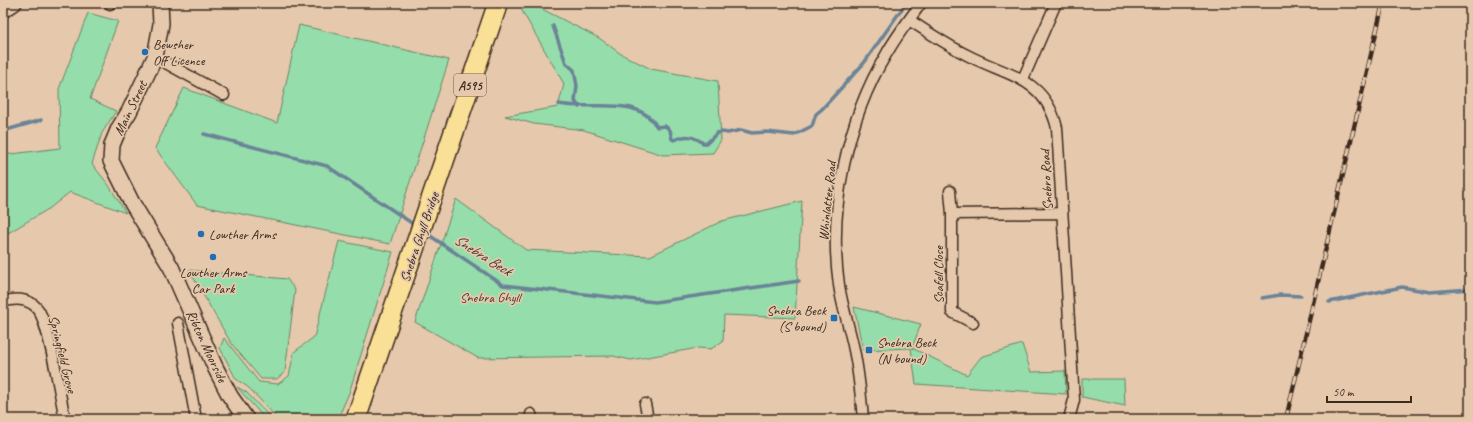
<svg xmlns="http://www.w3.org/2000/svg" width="1473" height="422" font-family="Caveat,sans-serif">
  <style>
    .green { fill: #95ddab; stroke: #688464 }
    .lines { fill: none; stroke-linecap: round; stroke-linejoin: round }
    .stream { stroke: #6b8397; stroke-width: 3.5 }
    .street-casing { stroke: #3b2a1e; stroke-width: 13 }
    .secondary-casing { stroke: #3b2a1e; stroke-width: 18 }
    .highway-casing { stroke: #3b2a1e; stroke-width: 22 }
    .street { stroke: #e6c9ad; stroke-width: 10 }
    .secondary { stroke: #e6c9ad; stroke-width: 15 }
    .highway { stroke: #fadf96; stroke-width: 19 }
    .rail-casing { stroke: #3b2a1e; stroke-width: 4.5 }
    .rail { stroke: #e6c9ad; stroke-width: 3; stroke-dasharray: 9; stroke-linecap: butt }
    .poi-dot { fill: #1f6fb2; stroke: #e6c9ad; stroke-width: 1.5 }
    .labels { text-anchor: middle; stroke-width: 3.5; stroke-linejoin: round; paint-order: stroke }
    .shield { fill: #e6c9ad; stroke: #6e5a49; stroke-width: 1 }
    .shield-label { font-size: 13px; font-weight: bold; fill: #3b2a1e }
    .poi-label { font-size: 14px; fill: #3b2a1e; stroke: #e6c9ad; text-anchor: start }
    .street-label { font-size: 14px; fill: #3b2a1e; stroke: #e6c9ad }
    .park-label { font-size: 14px; fill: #443c2c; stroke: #e6c9ad }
    .water-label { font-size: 15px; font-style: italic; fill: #433932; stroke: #e6c9ad }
  </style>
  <rect width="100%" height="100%" fill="#e6c9ad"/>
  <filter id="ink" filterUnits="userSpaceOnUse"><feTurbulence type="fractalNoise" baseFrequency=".025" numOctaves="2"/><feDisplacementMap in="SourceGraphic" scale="8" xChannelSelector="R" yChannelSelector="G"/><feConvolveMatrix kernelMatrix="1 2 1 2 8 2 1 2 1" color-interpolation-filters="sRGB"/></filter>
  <g filter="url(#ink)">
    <!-- green -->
    <path class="green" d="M 527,3 L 530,3 L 599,38 L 621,54 L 651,69 L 718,81 L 721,140 L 713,153 L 663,155 L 584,130 L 534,124 L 505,116 L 558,107 L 564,84 L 522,11 Z
      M 88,13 L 118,21 L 90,99 L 116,111 L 102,133 L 92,164 L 108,184 L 126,213 L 70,192 L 50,208 L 3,236 L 3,155 L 60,148 L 59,89 Z
      M 299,25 L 449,60 L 390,244 L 197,205 L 155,148 L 184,88 L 277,123 Z
      M 456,199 L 526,250 L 650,256 L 722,221 L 802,201 L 795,318 L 724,315 L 723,341 L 711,349 L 698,348 L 631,360 L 613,356 L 478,358 L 415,322 Z
      M 339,241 L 393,252 L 349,393 L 338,418 L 335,419 L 278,419 L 249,388 L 236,379 L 220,348 L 224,338 L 259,382 L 278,384 L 289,376 L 294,352 L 314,337 Z
      M 189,270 L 287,279 L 295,290 L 285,372 L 277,379 L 261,379 L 231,343 Z
      M 854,307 L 921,324 L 912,348 L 967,375 L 981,357 L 1022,344 L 1031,372 L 1065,371 L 1066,394 L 916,384 L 911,348 L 863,350 Z
      M 1082,379 L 1124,379 L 1125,406 L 1082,397 Z
      M 237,387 L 246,392 L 272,419 L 265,419 Z"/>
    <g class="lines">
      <!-- stream -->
      <path class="stream" d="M 553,26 L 566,63 L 574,70 L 577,86 L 575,101 L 579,107
        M 559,104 C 591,111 638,94 657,127 L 665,126 L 670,130 L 672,139 L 674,140 C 686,135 692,135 703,143 L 707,143 L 717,133 L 722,132 L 728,133 L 741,130 L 752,133 L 767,132 L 794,135 L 812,126 L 816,114 L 822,109 L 864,63 L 906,3
        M 3,131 L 41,120
        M 204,134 L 327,166 L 416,226
        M 426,233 L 503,285 L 655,302 L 799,281
        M 1262,298 L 1280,295 L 1301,296
        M 1329,302 L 1402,287 L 1430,292 L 1470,289"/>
      <!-- street casing -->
      <g class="street-casing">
        <path id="street" d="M 110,4 L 111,3
          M 909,20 C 928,32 947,45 967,55 C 1007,76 1045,77 1057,128 L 1074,400 L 1069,419
          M 155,57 L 224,95
          M 1023,79 L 1056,3
          M 950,191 L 952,214 L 952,312 L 973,323
          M 952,214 L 1062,213
          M 3,302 C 14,298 28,298 37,308 C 49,322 60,397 65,419
          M 178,323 L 196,419
          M 645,404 L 648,419
          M 531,414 L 532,419
          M 863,419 C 861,396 859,373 854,350 C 850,329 842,307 839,285 C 828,209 847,119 887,53 C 897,35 910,19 921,3"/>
      </g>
      <!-- secondary casing -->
      <g class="secondary-casing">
        <path id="secondary" d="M 160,3 L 161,24 L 155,57 L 129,112 L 119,128 L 112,145 L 111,161 L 132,203 L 171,267 L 215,367 L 230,396 L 246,419
          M 3,10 L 14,3"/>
      </g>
      <!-- highway casing -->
      <g class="highway-casing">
        <path id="highway" d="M 356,419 L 498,3"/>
      </g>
      <!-- street -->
      <use href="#street" class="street"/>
      <!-- secondary -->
      <use href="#secondary" class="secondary"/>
      <!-- highway -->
      <use href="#highway" class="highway"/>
      <!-- rail casing -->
      <g class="rail-casing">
        <path id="rail" d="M 1286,419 L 1383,3"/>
      </g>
      <!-- rail -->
      <use href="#rail" class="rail"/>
    </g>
  </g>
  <!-- markers -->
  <g class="poi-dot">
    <circle cx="145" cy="52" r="4"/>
    <circle cx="201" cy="234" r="4"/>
    <circle cx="213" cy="257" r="4"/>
    <rect x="830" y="314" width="8" height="8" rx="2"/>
    <rect x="865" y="346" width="8" height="8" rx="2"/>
  </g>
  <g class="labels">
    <!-- shield labels -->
    <rect class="shield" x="454" y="74" width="32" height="22" rx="3"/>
    <g class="shield-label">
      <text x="470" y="90">A595</text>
    </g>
    <!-- poi labels -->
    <g class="poi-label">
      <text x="153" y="49">Bewsher<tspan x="153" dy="16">Off Licence</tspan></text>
      <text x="209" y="239">Lowther Arms</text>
      <text x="213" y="277" text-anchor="middle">Lowther Arms<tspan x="213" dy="16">Car Park</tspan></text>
      <text x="826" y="315" text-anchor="end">Snebra Beck<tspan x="826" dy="16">(S bound)</tspan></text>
      <text x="877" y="347">Snebra Beck<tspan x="877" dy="16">(N bound)</tspan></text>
    </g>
    <!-- street labels -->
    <g class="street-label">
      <text transform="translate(130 108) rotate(-64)" y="5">Main Street</text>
      <text transform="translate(1046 180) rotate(-93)" y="5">Snebro Road</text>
      <text transform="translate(827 201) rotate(-84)" y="5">Whinlatter Road</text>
      <text transform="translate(419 237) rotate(-71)" y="5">Snebra Ghyll Bridge</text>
      <text transform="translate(938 275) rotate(-90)" y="5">Scafell Close</text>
      <text transform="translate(207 346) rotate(65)" y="5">Ribton Moorside</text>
      <text transform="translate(63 354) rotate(76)" y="5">Springfield Grove</text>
    </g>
    <!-- park labels -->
    <g class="park-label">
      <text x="490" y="302">Snebra Ghyll</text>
    </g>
    <!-- water labels -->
    <g class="water-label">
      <text transform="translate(483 255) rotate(32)" y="5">Snebra Beck</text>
    </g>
  </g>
  <!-- margin -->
  <rect width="1473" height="422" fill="none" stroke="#e6c9ad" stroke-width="16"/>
  <rect x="8" y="8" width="1457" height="406" fill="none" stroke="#3b2a1e" stroke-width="1.5" filter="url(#ink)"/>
  <!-- scale -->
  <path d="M1327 396v6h84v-6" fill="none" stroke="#3b2a1e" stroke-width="2"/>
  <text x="1333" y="396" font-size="12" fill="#3b2a1e" stroke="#e6c9ad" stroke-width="3" paint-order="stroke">50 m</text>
</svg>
